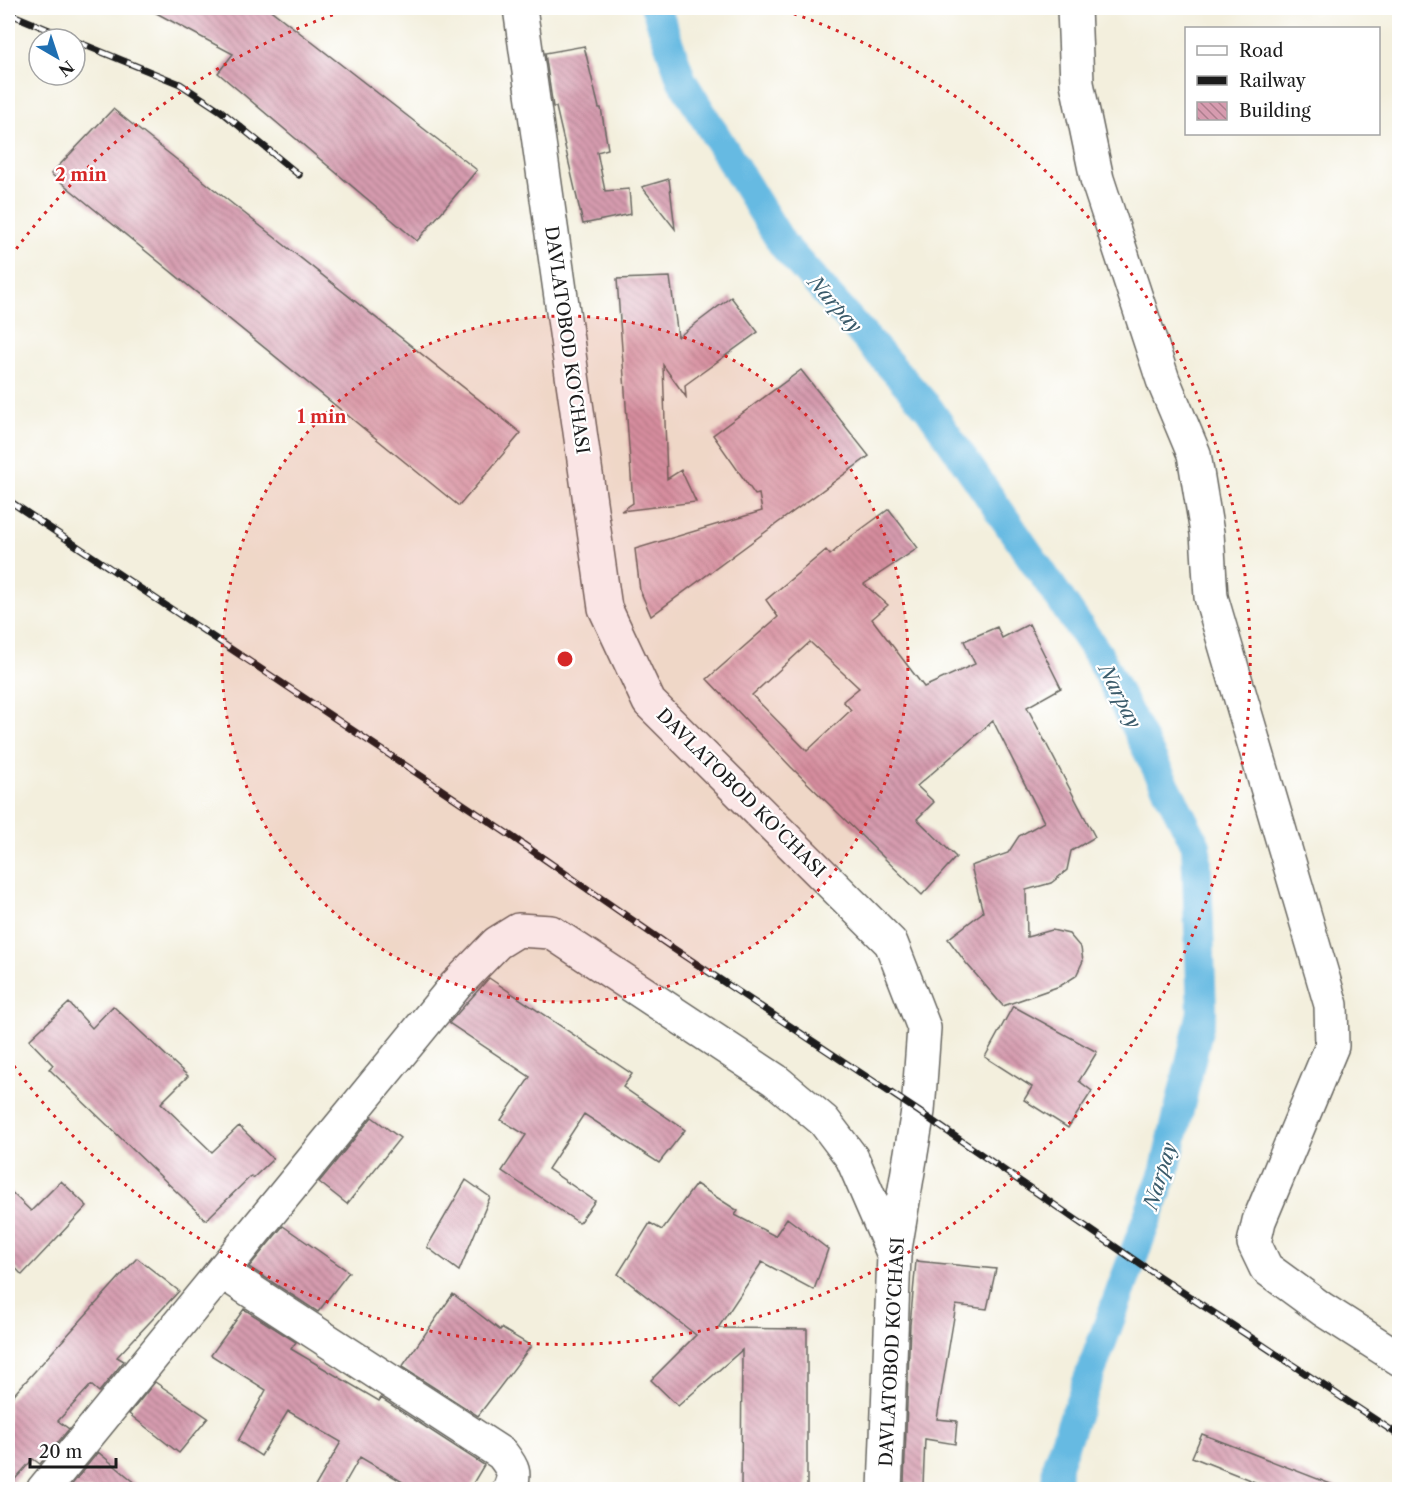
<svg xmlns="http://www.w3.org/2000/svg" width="1407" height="1497" font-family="'Libre Caslon Text',serif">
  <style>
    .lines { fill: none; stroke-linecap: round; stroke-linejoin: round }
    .canal { stroke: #66bae2; stroke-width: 30 }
    .building { fill: url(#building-back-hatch); fill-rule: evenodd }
    .minor-casing { stroke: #676660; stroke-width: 36 }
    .minor { stroke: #fff; stroke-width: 33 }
    .rail-casing { stroke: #1c1c1c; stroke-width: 7 }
    .rail { stroke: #fff; stroke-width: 4.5; stroke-dasharray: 14; stroke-linecap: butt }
    .ring { fill: none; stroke: #d62828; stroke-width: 3; stroke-dasharray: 3 6 }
    .labels { text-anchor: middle; stroke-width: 4.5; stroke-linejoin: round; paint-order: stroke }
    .street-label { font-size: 18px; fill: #1c1c1c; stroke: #fff }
    .water-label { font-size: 20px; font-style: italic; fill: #3a5b6b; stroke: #fff }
    .centre { fill: #d62828; stroke: #fff; stroke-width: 3 }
    .ring-label { font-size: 18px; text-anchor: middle; font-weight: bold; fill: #d62828; stroke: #fff; stroke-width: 4.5; stroke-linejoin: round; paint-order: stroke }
  </style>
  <defs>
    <pattern id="building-back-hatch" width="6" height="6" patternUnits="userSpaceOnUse" patternTransform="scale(1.5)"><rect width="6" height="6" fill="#d69baf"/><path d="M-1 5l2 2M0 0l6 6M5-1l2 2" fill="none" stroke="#ad7e8e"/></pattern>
  </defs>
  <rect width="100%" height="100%" fill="#fff"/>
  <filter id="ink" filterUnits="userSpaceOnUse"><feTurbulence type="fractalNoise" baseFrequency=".0167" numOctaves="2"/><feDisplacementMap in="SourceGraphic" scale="12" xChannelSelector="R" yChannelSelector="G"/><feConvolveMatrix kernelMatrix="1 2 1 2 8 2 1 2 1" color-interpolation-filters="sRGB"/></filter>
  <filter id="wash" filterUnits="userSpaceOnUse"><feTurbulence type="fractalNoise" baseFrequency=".008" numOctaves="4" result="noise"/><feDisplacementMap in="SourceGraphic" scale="24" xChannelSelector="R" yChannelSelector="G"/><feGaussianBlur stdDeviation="1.35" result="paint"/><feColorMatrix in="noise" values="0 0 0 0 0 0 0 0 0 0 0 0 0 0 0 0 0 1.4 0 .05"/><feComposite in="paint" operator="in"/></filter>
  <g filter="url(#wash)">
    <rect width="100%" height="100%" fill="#f3efdd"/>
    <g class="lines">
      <!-- canal -->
      <path class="canal" d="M 656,8 L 682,81 L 783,245 L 929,409 L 1098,654 L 1196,845 L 1202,1012 L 1165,1170 L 1057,1464 L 1056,1490"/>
    </g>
    <g id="blocks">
      <!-- building -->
      <path class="building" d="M 147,8 L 268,8 L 477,170 L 417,241 L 218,73 L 233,54 Z
        M 584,46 L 599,108 L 601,108 L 608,149 L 597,152 L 605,191 L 629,189 L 631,214 L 583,224 L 556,107 L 553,107 L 545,53 Z
        M 113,109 L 521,433 L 459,506 L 51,174 Z
        M 669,179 L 675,229 L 642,187 Z
        M 670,277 L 678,337 L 731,297 L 758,332 L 685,385 L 686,397 L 663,365 L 667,479 L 681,470 L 696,502 L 621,511 L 633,503 L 617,279 Z
        M 801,370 L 869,456 L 651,616 L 640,590 L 635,549 L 762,511 L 759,494 L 755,495 L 713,435 Z
        M 889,509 L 918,548 L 864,584 L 888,605 L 872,619 L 924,687 L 975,664 L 964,641 L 997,627 L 1002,638 L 1029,624 L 1061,688 L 1027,707 L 1095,837 L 1071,851 L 1067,870 L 1055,880 L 1051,883 L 1026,890 L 1027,937 L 1052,930 L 1069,934 L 1081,948 L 1083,961 L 1076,976 L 1060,986 L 1003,1006 L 966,963 L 948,939 L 983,912 L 971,866 L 1008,853 L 1019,836 L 1044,822 L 993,721 L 917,786 L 934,802 L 917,819 L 956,857 L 922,895 L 791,767 L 707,679 L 778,617 L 766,600 L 826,550 L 830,555 L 852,536 ZM 810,642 L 859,688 L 843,701 L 851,710 L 807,751 L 752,695 Z
        M 489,978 L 632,1074 L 623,1087 L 685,1130 L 659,1163 L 584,1114 L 548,1169 L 595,1201 L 579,1223 L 502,1171 L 526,1135 L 501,1120 L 530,1077 L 449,1023 Z
        M 69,1003 L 92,1028 L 113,1006 L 188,1076 L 161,1103 L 212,1152 L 239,1126 L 273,1159 L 253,1178 L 251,1176 L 206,1220 L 49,1069 L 53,1065 L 29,1040 Z
        M 1013,1006 L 1097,1052 L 1079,1081 L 1092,1091 L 1068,1128 L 1024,1100 L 1032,1087 L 985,1057 Z
        M 372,1117 L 400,1138 L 347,1204 L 319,1182 Z
        M 466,1180 L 490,1197 L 459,1271 L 427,1247 Z
        M 61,1181 L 87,1206 L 22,1275 L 8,1260 L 8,1189 L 31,1211 Z
        M 696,1184 L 738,1211 L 735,1215 L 775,1236 L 787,1218 L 828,1249 L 814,1290 L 762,1262 L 718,1328 L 807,1329 L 807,1490 L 741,1488 L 742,1350 L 678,1406 L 651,1380 L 696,1335 L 618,1274 L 650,1223 L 662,1230 Z
        M 283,1226 L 349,1272 L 318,1312 L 249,1267 Z
        M 137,1258 L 179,1291 L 117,1357 L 124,1361 L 99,1392 L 91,1385 L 58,1421 L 69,1429 L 40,1464 L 33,1459 L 8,1487 L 8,1401 Z
        M 916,1261 L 996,1269 L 987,1309 L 956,1305 L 937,1419 L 957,1421 L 955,1444 L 925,1439 L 923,1485 L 904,1483 L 910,1325 Z
        M 453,1294 L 500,1330 L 501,1328 L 531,1346 L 478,1416 L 402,1367 Z
        M 244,1309 L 296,1342 L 291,1349 L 379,1401 L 381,1398 L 484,1465 L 469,1490 L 416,1490 L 360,1457 L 341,1490 L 313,1490 L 341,1442 L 288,1411 L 261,1456 L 238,1441 L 266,1390 L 211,1355 Z
        M 155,1382 L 208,1418 L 179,1453 L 129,1414 Z
        M 1202,1434 L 1341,1488 L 1341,1490 L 1275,1490 L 1192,1457 Z
        M 98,1452 L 144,1490 L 70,1490 L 69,1488 Z"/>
    </g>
  </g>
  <g filter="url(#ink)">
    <use href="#blocks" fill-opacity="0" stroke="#676660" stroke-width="1.5"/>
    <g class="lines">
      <!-- minor casing -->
      <g class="minor-casing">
        <path id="minor" d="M 520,8 L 605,608 L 649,702 L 891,943 L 924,1028 L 918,1111 L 894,1255 L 885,1490
          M 1074,8 L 1077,83 L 1097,179 L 1163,380 L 1194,454 L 1207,533 L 1211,597 L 1331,1005 L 1332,1046 L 1259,1221 L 1254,1243 L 1266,1268 L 1322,1309 L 1400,1359
          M 222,1272 L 502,1454 C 512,1467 517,1473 509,1490
          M 43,1490 L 456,985 L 497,943 L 518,930 L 551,932 L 775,1080 L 824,1121 L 852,1158 L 894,1255"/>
      </g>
      <!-- minor -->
      <use href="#minor" class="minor"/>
      <!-- rail casing -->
      <g class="rail-casing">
        <path id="rail" d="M 8,13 L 71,39
          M 75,41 L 180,84 L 221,111 L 299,175
          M 8,500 L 514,838 L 674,949 L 918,1111 L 1146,1268 L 1400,1436"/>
      </g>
      <!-- rail -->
      <use href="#rail" class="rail"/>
    </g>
  </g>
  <!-- distance rings -->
  <circle cx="565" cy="659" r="343" fill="#d62828" fill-opacity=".12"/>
  <g class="ring">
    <circle cx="565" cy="659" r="343"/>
    <path d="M11 256A685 685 0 0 1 353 8M777 8A685 685 0 1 1 11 1062"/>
  </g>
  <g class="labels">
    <!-- street labels -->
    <g class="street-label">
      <text transform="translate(567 340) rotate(82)" y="6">DAVLATOBOD KO'CHASI</text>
      <text transform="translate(741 793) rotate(45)" y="6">DAVLATOBOD KO'CHASI</text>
      <text transform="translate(892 1352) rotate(-87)" y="6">DAVLATOBOD KO'CHASI</text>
    </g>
    <!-- water labels -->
    <g class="water-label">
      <text transform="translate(835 304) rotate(48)" y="7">Narpay</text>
      <text transform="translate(1120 696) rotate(63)" y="7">Narpay</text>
      <text transform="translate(1160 1176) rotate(-73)" y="7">Narpay</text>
    </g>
  </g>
  <circle cx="565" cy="659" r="9" class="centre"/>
  <g class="ring-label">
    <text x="81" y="181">2 min</text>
    <text x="322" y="423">1 min</text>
  </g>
  <!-- margin -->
  <rect width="1407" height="1497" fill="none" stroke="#fff" stroke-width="30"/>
  <!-- legend -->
  <rect x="1185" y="27" width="195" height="108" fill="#ffffff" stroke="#a4a4a4" stroke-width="1.5"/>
  <rect x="1197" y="46" width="30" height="9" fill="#ffffff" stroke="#a4a4a4" stroke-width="1.5"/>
  <text x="1239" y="57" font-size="18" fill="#1c1c1c">Road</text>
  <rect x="1197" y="76" width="30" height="9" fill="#1c1c1c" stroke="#a4a4a4" stroke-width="1.5"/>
  <text x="1239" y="87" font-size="18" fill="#1c1c1c">Railway</text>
  <rect x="1197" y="102" width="30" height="18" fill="url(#building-back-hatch)" stroke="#a4a4a4" stroke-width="1.5"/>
  <text x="1239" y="117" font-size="18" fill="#1c1c1c">Building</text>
  <!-- north arrow -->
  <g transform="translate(57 57) rotate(141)"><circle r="28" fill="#ffffff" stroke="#a4a4a4" stroke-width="1.5"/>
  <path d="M0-4.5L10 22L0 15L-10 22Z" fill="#1f6fb2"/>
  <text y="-9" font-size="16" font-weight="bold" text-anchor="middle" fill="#1c1c1c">N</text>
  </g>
  <!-- scale -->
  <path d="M30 1458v9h86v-9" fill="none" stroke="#1c1c1c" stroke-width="3"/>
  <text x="39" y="1458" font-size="18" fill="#1c1c1c" stroke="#ffffff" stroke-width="4.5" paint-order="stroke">20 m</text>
</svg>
